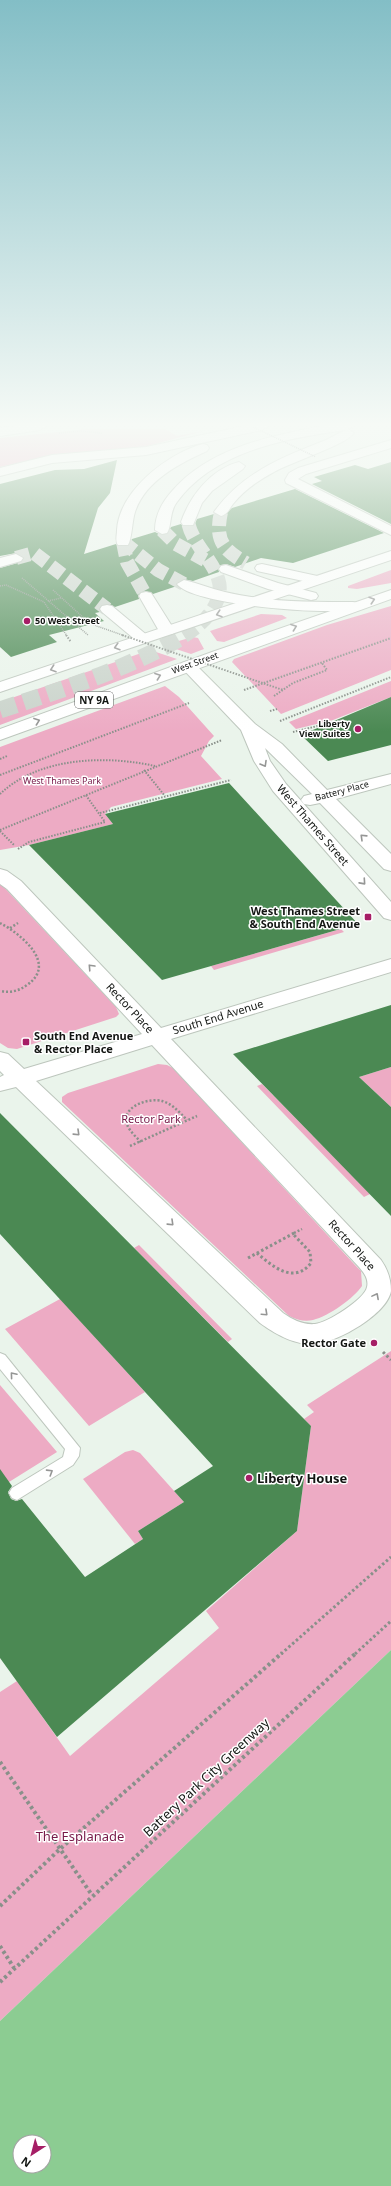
<svg xmlns="http://www.w3.org/2000/svg" width="391" height="2186" font-family="'Noto Sans',sans-serif">
  <style>
    .green { fill: #edabc4 }
    .water { fill: #8ccc92; fill-rule: evenodd }
    .building { fill: #4b8953 }
    .lines { fill: none; stroke-linecap: round; stroke-linejoin: round }
    .minor-tunnel { stroke: #cad3cb; stroke-width: 14; stroke-dasharray: 14 6; stroke-linecap: butt }
    .motorway-tunnel-far1 { stroke: #cad3cb; stroke-width: 14; stroke-dasharray: 14 6; stroke-linecap: butt }
    .motorway-tunnel { stroke: #cad3cb; stroke-width: 17; stroke-dasharray: 17 8; stroke-linecap: butt }
    .service-casing { stroke: #bdc6bd; stroke-width: 2 }
    .minor-casing { stroke: #bdc6bd; stroke-width: 2 }
    .secondary-casing { stroke: #bdc6bd; stroke-width: 2 }
    .trunk-casing { stroke: #bdc6bd; stroke-width: 2 }
    .motorway-casing { stroke: #bdc6bd; stroke-width: 2 }
    .path-far4 { stroke: #89908a; stroke-width: 1.5; stroke-dasharray: 1 1; stroke-linecap: butt }
    .path-far3 { stroke: #89908a; stroke-width: 2; stroke-dasharray: 1.5 1.5; stroke-linecap: butt }
    .path-far2 { stroke: #89908a; stroke-width: 2.5; stroke-dasharray: 2 2; stroke-linecap: butt }
    .path-far1 { stroke: #89908a; stroke-width: 3; stroke-dasharray: 2.5 2.5; stroke-linecap: butt }
    .path { stroke: #89908a; stroke-width: 4; stroke-dasharray: 3 3; stroke-linecap: butt }
    .service { fill: #fff; fill-rule: evenodd }
    .minor { fill: #fff; fill-rule: evenodd }
    .secondary { fill: #fff; fill-rule: evenodd }
    .trunk { fill: #fff; fill-rule: evenodd }
    .motorway { fill: #fff; fill-rule: evenodd }
    .path-bridge-far1 { stroke: #89908a; stroke-width: 1.5; stroke-dasharray: 1 1; stroke-linecap: butt }
    .path-bridge { stroke: #89908a; stroke-width: 2; stroke-dasharray: 1.5 1.5; stroke-linecap: butt }
    .oneway { stroke: #959695 }
    .poi-dot { fill: #a61e66; stroke: #fff; stroke-width: 1.5 }
    .labels { text-anchor: middle; stroke-width: 3; stroke-linejoin: round; paint-order: stroke }
    .far-poi-label { font-size: 9px; font-weight: bold; fill: #131613; stroke: #fff; text-anchor: start }
    .far-street-label { font-size: 9px; fill: #131613; stroke: #fff }
    .far-park-label { font-size: 9px; fill: #771848; stroke: #fff }
    .shield { fill: #fff; stroke: #5a5c5a; stroke-width: 1 }
    .shield-label { font-size: 10px; font-weight: bold; fill: #131613 }
    .street-label { font-size: 11px; fill: #131613; stroke: #fff }
    .poi-label { font-size: 11px; font-weight: bold; fill: #131613; stroke: #fff; text-anchor: end }
    .park-label { font-size: 11px; fill: #771848; stroke: #fff }
    .near-poi-label { font-size: 13px; font-weight: bold; fill: #131613; stroke: #fff; text-anchor: start }
    .near-street-label { font-size: 13px; fill: #131613; stroke: #fff }
    .near-park-label { font-size: 13px; fill: #771848; stroke: #fff }
  </style>
  <rect width="100%" height="100%" fill="#eaf4eb"/>
  <!-- green -->
  <path class="green" d="M 87,429 L 165,429 L 177,436 L 203,431 L 140,448 L 54,455 L 0,467 L 0,438 Z
    M 391,570 L 391,583 L 357,589 L 348,588 L 348,586 Z
    M 391,606 L 391,670 L 281,714 L 232,662 L 234,659 L 327,625 Z
    M 261,614 L 282,615 L 287,618 L 224,642 L 217,641 L 210,631 Z
    M 193,637 L 198,638 L 204,649 L 191,654 L 164,645 Z
    M 150,650 L 177,659 L 0,725 L 0,702 Z
    M 391,681 L 391,697 L 333,720 L 296,729 L 289,722 Z
    M 165,686 L 179,697 L 214,736 L 209,741 L 201,756 L 222,779 L 111,807 L 105,814 L 113,824 L 29,845 L 0,850 L 0,747 Z
    M 0,883 L 116,1007 L 119,1014 L 116,1017 L 17,1049 L 8,1048 L 0,1043 Z
    M 341,929 L 344,932 L 214,970 L 211,966 Z
    M 158,1064 L 167,1065 L 173,1068 L 355,1265 L 361,1271 L 362,1286 C 354,1298 329,1316 313,1320 C 305,1322 297,1320 289,1316 L 62,1102 L 62,1097 L 68,1093 Z
    M 391,1067 L 391,1107 L 359,1077 Z
    M 262,1084 L 370,1194 L 364,1197 L 257,1086 Z
    M 139,1245 L 232,1339 L 228,1342 L 134,1248 Z
    M 60,1299 L 145,1392 L 89,1426 L 5,1329 Z
    M 391,1351 L 391,1650 L 0,2021 L 0,1692 L 17,1681 L 70,1756 L 219,1628 L 206,1611 L 297,1531 L 311,1426 L 304,1419 L 314,1412 L 307,1405 Z
    M 0,1385 L 57,1452 L 9,1482 L 0,1480 Z
    M 133,1450 L 140,1453 L 184,1502 L 138,1531 L 143,1539 L 135,1544 L 83,1479 L 125,1452 Z"/>
  <!-- water -->
  <path class="water" d="M 391,1650 L 391,2186 L 0,2186 L 0,2021 ZM 20,2142 L 44,2142 L 44,2166 L 20,2166 Z"/>
  <!-- building -->
  <path class="building" d="M 117,460 L 110,493 L 98,508 L 84,554 L 116,544 L 118,546 L 128,546 L 132,539 L 155,532 L 161,535 L 167,534 L 171,527 L 181,524 L 183,526 L 194,526 L 197,519 L 214,514 L 222,517 L 232,508 L 295,489 L 384,533 L 293,563 L 261,558 L 235,567 L 226,564 L 221,565 L 218,568 L 219,572 L 213,574 L 193,581 L 183,579 L 176,583 L 177,586 L 153,594 L 146,591 L 141,592 L 138,595 L 139,599 L 115,607 L 107,604 L 102,605 L 99,608 L 100,612 L 95,613 L 104,621 L 49,635 L 57,642 L 11,657 L 0,647 L 0,568 L 21,562 L 24,558 L 16,553 L 0,556 L 0,484 L 55,470 L 84,469 Z
    M 391,462 L 391,524 L 312,484 L 322,481 L 314,477 L 355,465 L 368,469 Z
    M 391,697 L 391,745 L 328,761 L 301,735 Z
    M 229,783 L 358,924 L 162,980 L 29,845 L 113,824 L 105,814 Z
    M 391,1005 L 391,1067 L 359,1077 L 391,1107 L 391,1216 L 233,1054 Z
    M 0,1113 L 311,1426 L 297,1531 L 57,1737 L 0,1658 L 0,1469 L 12,1486 L 8,1492 L 11,1499 L 16,1501 L 22,1499 L 85,1577 L 143,1539 L 138,1531 L 184,1502 L 174,1491 L 213,1466 L 0,1234 Z"/>
  <g class="lines">
    <!-- minor-tunnel -->
    <path class="minor-tunnel" d="M 16,558 L 34,553 L 107,609"/>
    <!-- motorway-tunnel-far1 -->
    <path class="motorway-tunnel-far1" d="M 221,512 C 215,540 222,549 246,563
      M 162,530 L 176,544 L 205,560
      M 123,542 L 158,570 L 184,584
      M 123,542 L 127,562 L 146,596
      M 184,636 C 198,627 211,616 217,601 C 230,572 193,550 188,522"/>
    <!-- motorway-tunnel -->
    <path class="motorway-tunnel" d="M 0,710 C 63,689 128,669 185,635"/>
    <!-- service casing -->
    <g class="service-casing">
      <path id="service" d="M 0,1353 L 5,1355 L 80,1448 L 79,1456 L 73,1465 L 17,1500 L 12,1498 L 9,1493 L 12,1488 L 63,1457 L 65,1449 L 0,1369 Z"/>
    </g>
    <!-- minor casing -->
    <g class="minor-casing">
      <path id="minor" d="M 391,440 L 391,448 L 306,474 L 298,479 L 391,526 L 391,535 L 286,483 L 285,480 L 289,473 L 298,468 Z
        M 16,554 L 23,558 L 21,561 L 0,567 L 0,558 Z
        M 107,605 L 112,606 L 148,636 L 151,639 L 148,642 L 138,642 L 102,612 L 100,609 L 102,606 Z
        M 188,661 L 194,663 L 255,724 L 282,744 L 327,790 L 391,774 L 391,784 L 336,799 L 391,854 L 391,871 L 384,869 L 320,803 L 310,805 L 304,804 L 301,800 L 304,796 L 312,794 L 265,748 L 270,761 L 286,784 L 391,902 L 391,920 L 384,918 L 273,791 L 254,761 L 241,730 L 180,666 L 182,663 Z
        M 0,869 L 7,871 L 21,881 L 161,1028 L 391,959 L 391,972 L 171,1039 L 381,1260 C 388,1270 391,1280 391,1291 C 387,1314 338,1342 316,1344 C 296,1346 275,1334 260,1323 L 16,1087 L 0,1091 L 0,1077 L 4,1075 L 0,1071 L 0,1052 L 8,1054 L 24,1069 L 142,1034 L 7,889 L 0,884 ZM 152,1045 L 359,1267 C 364,1273 369,1279 367,1287 C 365,1299 327,1323 315,1324 C 303,1325 293,1320 283,1313 L 36,1081 Z"/>
    </g>
    <!-- secondary casing -->
    <g class="secondary-casing">
      <path id="secondary" d="M 14,426 L 46,426 L 40,430 L 0,436 L 0,428 Z"/>
    </g>
    <!-- trunk casing -->
    <g class="trunk-casing">
      <path id="trunk" d="M 391,551 L 391,560 L 0,692 L 0,682 Z
        M 391,590 L 391,599 L 0,740 L 0,729 L 212,652 Z"/>
    </g>
    <!-- motorway casing -->
    <g class="motorway-casing">
      <path id="motorway" d="M 244,426 L 268,426 L 262,430 L 146,455 L 52,463 L 0,476 L 0,468 L 52,455 L 146,447 Z
        M 322,426 L 354,426 L 348,429 L 354,433 C 346,445 291,462 274,472 C 259,480 244,490 233,504 C 229,509 228,514 221,516 L 214,512 C 241,474 280,458 321,442 C 330,439 338,433 346,430 C 287,438 214,451 177,502 C 169,512 172,526 167,533 L 162,534 L 155,530 C 155,514 163,501 173,490 C 210,448 270,436 322,426 Z
        M 203,444 L 207,445 L 209,448 L 207,451 C 180,463 145,481 135,512 C 132,521 132,539 128,545 L 118,545 C 115,541 117,535 117,530 C 119,491 168,453 203,444 Z
        M 239,462 L 245,466 L 243,469 L 212,491 L 202,503 L 193,525 L 183,525 L 181,522 C 190,496 211,469 239,462 Z
        M 262,564 L 322,577 L 324,580 L 317,584 L 257,571 L 255,568 L 257,565 Z
        M 226,565 L 278,583 L 316,593 L 318,596 L 316,599 L 311,600 L 268,589 L 221,572 L 219,569 L 221,566 Z
        M 184,580 C 198,583 211,589 225,592 C 267,602 310,602 353,602 L 358,603 L 360,606 L 358,609 C 332,616 191,605 177,584 Z
        M 146,592 L 151,593 L 153,596 L 175,631 L 172,634 L 162,634 L 159,631 L 139,596 L 141,593 Z"/>
    </g>
    <!-- path-far4 -->
    <path class="path-far4" d="M 59,433 L 80,431 L 102,433
      M 22,578 L 88,635
      M 0,586 L 6,585 L 44,602 L 67,636
      M 53,590 L 86,620
      M 48,601 L 61,598"/>
    <!-- path-far3 -->
    <path class="path-far3" d="M 66,635 L 71,642
      M 244,690 L 391,638
      M 274,696 L 293,683 L 327,670 L 322,663
      M 270,711 L 277,709
      M 280,721 L 391,677
      M 293,732 L 342,720 L 346,724
      M 0,759 L 7,756
      M 144,770 L 165,796
      M 0,775 L 189,703
      M 0,794 C 39,757 105,755 155,766
      M 100,813 L 231,780
      M 0,830 L 222,740
      M 0,831 L 14,845
      M 18,849 L 29,842 L 105,822 L 85,794"/>
    <!-- path-far2 -->
    <path class="path-far2" d="M 0,923 C 21,934 58,964 27,985 C 19,991 10,993 0,991
      M 10,928 L 18,923
      M 141,1142 C 135,1136 126,1128 126,1119 C 127,1104 151,1098 162,1101 C 173,1104 180,1113 187,1120
      M 130,1146 L 197,1116
      M 294,1233 L 302,1229"/>
    <!-- path-far1 -->
    <path class="path-far1" d="M 257,1253 C 272,1266 294,1285 311,1263 L 310,1252 L 293,1234
      M 248,1258 L 296,1232
      M 383,1352 L 391,1360
      M 281,1654 L 391,1557
      M 355,1654 L 391,1621"/>
    <!-- path -->
    <path class="path" d="M 0,1762 L 92,1895
      M 0,1906 L 60,1849 L 282,1653
      M 0,1946 L 14,1968
      M 0,1982 L 356,1653"/>
    <!-- service -->
    <use href="#service" class="service"/>
    <!-- minor -->
    <use href="#minor" class="minor"/>
    <!-- secondary -->
    <use href="#secondary" class="secondary"/>
    <!-- trunk -->
    <use href="#trunk" class="trunk"/>
    <!-- motorway -->
    <use href="#motorway" class="motorway"/>
    <!-- path-bridge-far1 -->
    <path class="path-bridge-far1" d="M 251,426 L 316,457
      M 91,624 L 125,636"/>
    <!-- path-bridge -->
    <path class="path-bridge" d="M 122,635 L 283,690"/>
  </g>
  <!-- one-way arrows -->
  <defs><path id="oneway-chevron" d="M-2-3.5L2.5 0L-2 3.5" fill="none" stroke-width="1.6" stroke-linecap="round" stroke-linejoin="round"/></defs>
  <g class="oneway">
    <use href="#oneway-chevron" transform="translate(372 600) rotate(-18)"/>
    <use href="#oneway-chevron" transform="translate(219 614) rotate(162)"/>
    <use href="#oneway-chevron" transform="translate(294 627) rotate(-20)"/>
    <use href="#oneway-chevron" transform="translate(117 647) rotate(163)"/>
    <use href="#oneway-chevron" transform="translate(53 669) rotate(161)"/>
    <use href="#oneway-chevron" transform="translate(158 676) rotate(-20)"/>
    <use href="#oneway-chevron" transform="translate(37 721) rotate(-20)"/>
    <use href="#oneway-chevron" transform="translate(264 764) rotate(60)"/>
    <use href="#oneway-chevron" transform="translate(363 837) rotate(-136)"/>
    <use href="#oneway-chevron" transform="translate(363 882) rotate(48)"/>
    <use href="#oneway-chevron" transform="translate(91 967) rotate(-133)"/>
    <use href="#oneway-chevron" transform="translate(77 1133) rotate(44)"/>
    <use href="#oneway-chevron" transform="translate(171 1223) rotate(44)"/>
    <use href="#oneway-chevron" transform="translate(376 1296) rotate(-62)"/>
    <use href="#oneway-chevron" transform="translate(265 1313) rotate(43)"/>
    <use href="#oneway-chevron" transform="translate(13 1375) rotate(-130)"/>
    <use href="#oneway-chevron" transform="translate(50 1472) rotate(-32)"/>
  </g>
  <!-- sky -->
  <linearGradient id="sky" x2="0" y2="1"><stop stop-color="#83bec6"/><stop offset="0.58" stop-color="#f6faf6"/><stop offset="1" stop-color="#f6faf6" stop-opacity="0"/></linearGradient>
  <rect width="391" height="732" fill="url(#sky)"/>
  <!-- markers -->
  <g class="poi-dot">
    <circle cx="27" cy="621" r="4"/>
    <circle cx="358" cy="729" r="4"/>
    <rect x="364" y="913" width="8" height="8" rx="2"/>
    <rect x="22" y="1038" width="8" height="8" rx="2"/>
    <circle cx="374" cy="1343" r="4"/>
    <circle cx="249" cy="1478" r="4"/>
  </g>
  <g class="labels">
    <!-- far-poi labels -->
    <g class="far-poi-label">
      <text x="35" y="624">50 West Street</text>
      <text x="350" y="727" text-anchor="end">Liberty<tspan x="350" dy="10">View Suites</tspan></text>
    </g>
    <!-- far-street labels -->
    <g class="far-street-label">
      <text transform="translate(195 663) rotate(-20)" y="3">West Street</text>
      <text transform="translate(342 791) rotate(-15)" y="3">Battery Place</text>
    </g>
    <!-- far-park labels -->
    <g class="far-park-label">
      <text x="62" y="784">West Thames Park</text>
    </g>
    <!-- shield labels -->
    <rect class="shield" x="75" y="692" width="38" height="16" rx="3"/>
    <g class="shield-label">
      <text x="94" y="704">NY 9A</text>
    </g>
    <!-- street labels -->
    <g class="street-label">
      <text transform="translate(313 825) rotate(49)" y="4">West Thames Street</text>
      <text transform="translate(130 1008) rotate(47)" y="4">Rector Place</text>
      <text transform="translate(218 1017) rotate(-17)" y="4">South End Avenue</text>
      <text transform="translate(352 1245) rotate(48)" y="4">Rector Place</text>
    </g>
    <!-- poi labels -->
    <g class="poi-label">
      <text x="360" y="915">West Thames Street<tspan x="360" dy="13">&amp; South End Avenue</tspan></text>
      <text x="34" y="1040" text-anchor="start">South End Avenue<tspan x="34" dy="13">&amp; Rector Place</tspan></text>
      <text x="366" y="1347">Rector Gate</text>
    </g>
    <!-- park labels -->
    <g class="park-label">
      <text x="151" y="1123">Rector Park</text>
    </g>
    <!-- near-poi labels -->
    <g class="near-poi-label">
      <text x="257" y="1483">Liberty House</text>
    </g>
    <!-- near-street labels -->
    <g class="near-street-label">
      <text transform="translate(206 1777) rotate(-43)" y="5">Battery Park City Greenway</text>
    </g>
    <!-- near-park labels -->
    <g class="near-park-label">
      <text x="80" y="1841">The Esplanade</text>
    </g>
  </g>
  <!-- north arrow -->
  <g transform="translate(32 2154) rotate(216)"><circle r="19" fill="#ffffff" stroke="#a1a2a1"/>
  <path d="M0-3L7 15L0 10L-7 15Z" fill="#a61e66"/>
  <text y="-6" font-size="11" font-weight="bold" text-anchor="middle" fill="#131613">N</text>
  </g>
</svg>
